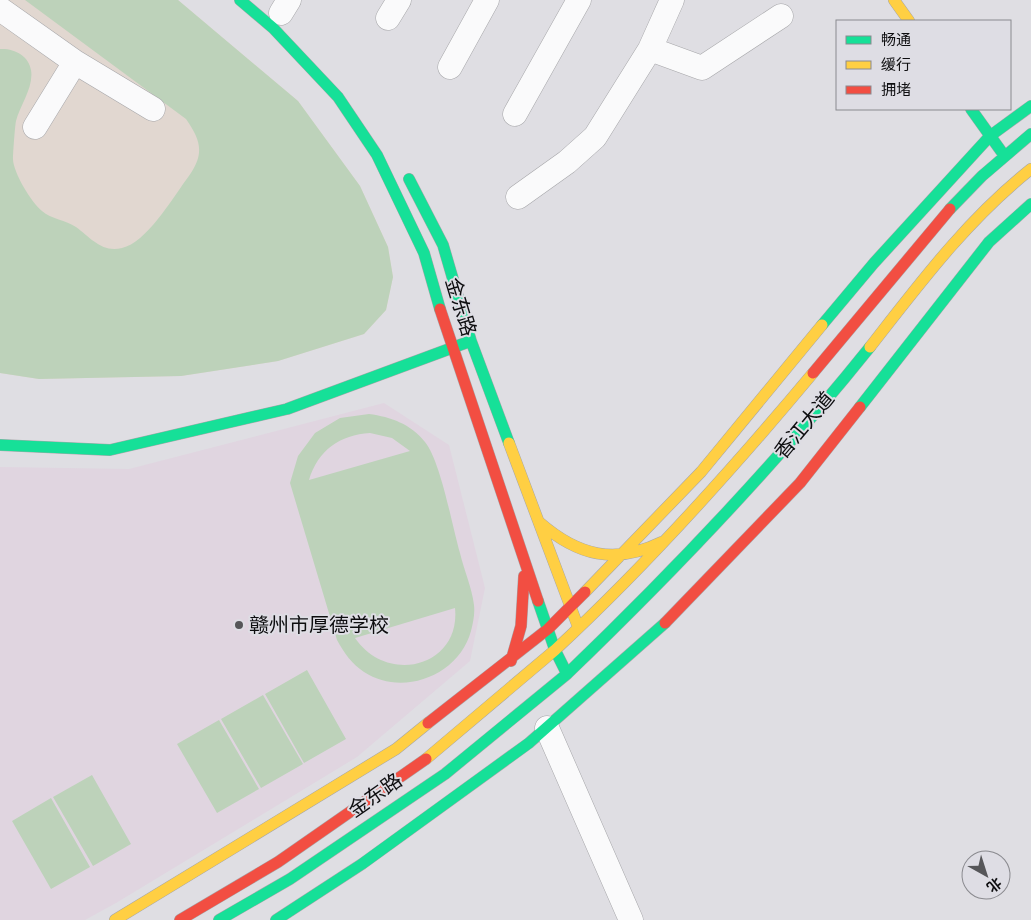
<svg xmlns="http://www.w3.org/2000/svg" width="1031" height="920" font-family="Jost,'Noto Sans SC',sans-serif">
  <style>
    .commercial { fill: #e1d7d0 }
    .education { fill: #e0d5e0 }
    .green { fill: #bdd2ba; fill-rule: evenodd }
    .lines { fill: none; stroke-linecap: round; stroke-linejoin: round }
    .street-casing { stroke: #a6a6a9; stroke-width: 25 }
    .fast-casing { stroke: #a6a6a9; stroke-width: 12 }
    .slow-casing { stroke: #a6a6a9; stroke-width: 12 }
    .jam-casing { stroke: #a6a6a9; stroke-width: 12 }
    .street { stroke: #fafafb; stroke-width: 24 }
    .fast { stroke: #16e098; stroke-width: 11 }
    .slow { stroke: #ffcf43; stroke-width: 11 }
    .jam { stroke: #f24e42; stroke-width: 11 }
    .poi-dot { fill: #565659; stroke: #dedde4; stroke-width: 2 }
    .labels { text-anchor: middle; stroke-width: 4; stroke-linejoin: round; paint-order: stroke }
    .street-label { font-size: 20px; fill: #0d0d0f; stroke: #dedde4 }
    .poi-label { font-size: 20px; fill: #0d0d0f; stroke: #dedde4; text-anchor: start }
  </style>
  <rect width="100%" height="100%" fill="#dfdee3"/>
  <!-- commercial -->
  <path class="commercial" d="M 0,0 L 178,0 L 298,101 L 360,186 L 388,247 L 393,277 L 386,310 L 364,334 L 278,361 L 181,376 L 39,379 L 0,373 Z"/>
  <!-- education -->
  <path class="education" d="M 384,403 L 449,445 L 485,588 L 470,661 L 357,757 L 116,903 L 85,920 L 0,920 L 0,467 L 129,469 Z"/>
  <!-- green -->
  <path class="green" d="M 25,0 L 178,0 L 298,101 L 360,186 L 388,247 L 393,277 L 386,310 L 364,334 L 278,361 L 181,376 L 39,379 L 0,373 L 0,49 C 14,48 29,56 31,70 C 34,87 20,105 16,121 C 15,125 13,153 13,159 C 13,172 31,202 42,211 C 51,219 66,220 76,227 C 91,238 102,253 122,248 C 146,243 172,199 186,180 C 204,156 203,143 186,119 Z
    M 369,414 C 391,417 411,424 425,442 C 441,462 452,526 460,553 C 464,570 472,588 474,605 C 475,614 473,623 471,631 C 459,676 402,697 364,672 C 352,664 344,653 337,640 L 290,483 L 298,456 L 315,433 L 340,418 ZM 370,433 L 392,438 L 410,451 L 309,480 C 318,450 340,435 370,433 ZM 455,608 C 461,666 388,686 355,638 Z
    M 307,670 L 346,739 L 304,763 L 265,694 Z
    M 263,695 L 303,764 L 261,788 L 221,719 Z
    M 219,720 L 259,789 L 217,813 L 177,744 Z
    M 92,775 L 131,844 L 93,866 L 53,797 Z
    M 51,798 L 90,867 L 51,889 L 12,821 Z"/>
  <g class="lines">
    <!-- street casing -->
    <g class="street-casing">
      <path id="street" d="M 0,9 L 75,62 L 153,109
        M 281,13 L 289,0
        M 388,18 L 399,0
        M 650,49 L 702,68 L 781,16
        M 450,67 L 487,0
        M 515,114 L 579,0
        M 35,127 L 75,62
        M 518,197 L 567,162 L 595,137 L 650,49 L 672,0
        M 547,728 L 631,920"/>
    </g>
    <!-- fast casing -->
    <g class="fast-casing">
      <path id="fast" d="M 240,0 L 273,28 L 338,97 L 377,155 L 424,253 L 440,309
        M 971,109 L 1001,151
        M 409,179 L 443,245 L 471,341 L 509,443
        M 950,209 L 982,176 L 1031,134
        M 822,325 L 874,263 L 990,136 L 1031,106
        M 860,407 L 989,242 L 1031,204
        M 0,445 L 110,450 L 287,409 L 468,342
        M 567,674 C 674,571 777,463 870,347
        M 219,920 L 290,879 L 445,774 L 567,674 L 555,650 L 538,601
        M 276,920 L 362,864 L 529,743 L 665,623"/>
    </g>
    <!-- slow casing -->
    <g class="slow-casing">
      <path id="slow" d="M 894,0 L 909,21
        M 870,347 C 920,283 967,220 1031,169
        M 509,443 L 577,624
        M 539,522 C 578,556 615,565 662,542
        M 585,592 L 701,472 L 822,325
        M 555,650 C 648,564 732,470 813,373
        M 426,759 L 555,650
        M 115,920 L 396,749 L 428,723"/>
    </g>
    <!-- jam casing -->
    <g class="jam-casing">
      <path id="jam" d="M 440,309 L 538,601
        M 813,373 L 950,209
        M 665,623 L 800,483 L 860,407
        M 511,661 L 521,626 L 524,576
        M 428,723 L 548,629 L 585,592
        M 180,920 L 278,862 L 426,759"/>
    </g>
    <!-- street -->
    <use href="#street" class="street"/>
    <!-- fast -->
    <use href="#fast" class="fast"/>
    <!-- slow -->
    <use href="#slow" class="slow"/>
    <!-- jam -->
    <use href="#jam" class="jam"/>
  </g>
  <!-- markers -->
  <circle class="poi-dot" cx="239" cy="625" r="5"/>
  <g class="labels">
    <!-- street labels -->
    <g class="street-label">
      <text transform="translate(461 307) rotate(73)" y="7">金东路</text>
      <text transform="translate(804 425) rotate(-50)" y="7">香江大道</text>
      <text transform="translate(375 795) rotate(-35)" y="7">金东路</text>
    </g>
    <!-- poi labels -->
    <g class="poi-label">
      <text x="249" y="632">赣州市厚德学校</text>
    </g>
  </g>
  <!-- legend -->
  <rect x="836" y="20" width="175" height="90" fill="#dedde4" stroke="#8a8a8f"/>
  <rect x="846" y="36" width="25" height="8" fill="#16e098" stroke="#8a8a8f"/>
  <text x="881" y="45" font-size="15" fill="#0d0d0f">畅通</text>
  <rect x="846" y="61" width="25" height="8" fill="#ffcf43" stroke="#8a8a8f"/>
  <text x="881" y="70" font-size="15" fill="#0d0d0f">缓行</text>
  <rect x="846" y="86" width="25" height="8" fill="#f24e42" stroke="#8a8a8f"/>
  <text x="881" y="95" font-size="15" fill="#0d0d0f">拥堵</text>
  <!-- north arrow -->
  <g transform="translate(986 875) rotate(141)"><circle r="24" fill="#dedde4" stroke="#8a8a8f"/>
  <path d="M0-4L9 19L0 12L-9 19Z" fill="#565659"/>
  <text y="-8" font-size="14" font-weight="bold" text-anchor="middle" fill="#0d0d0f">北</text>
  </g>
</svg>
